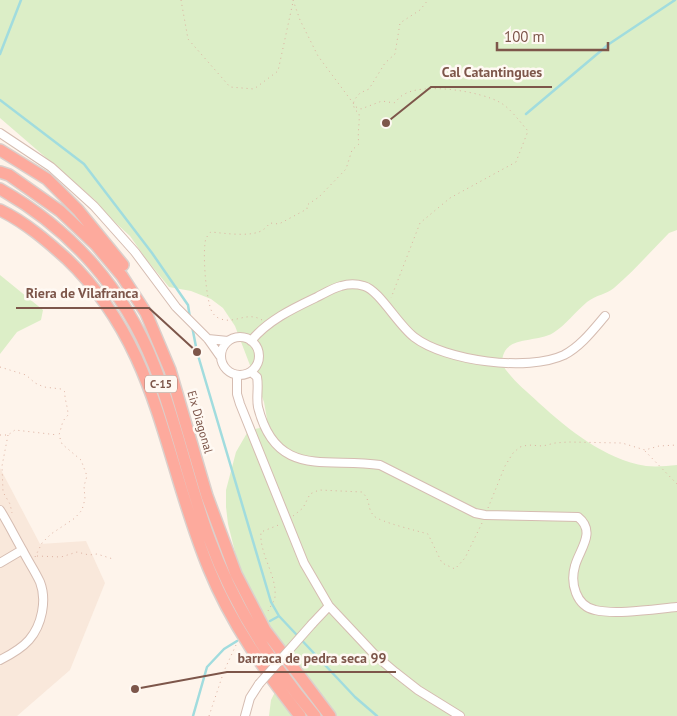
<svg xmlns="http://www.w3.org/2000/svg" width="677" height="716" font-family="'PT Sans',sans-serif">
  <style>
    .residential { fill: #f9e8db }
    .green { fill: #dceec7 }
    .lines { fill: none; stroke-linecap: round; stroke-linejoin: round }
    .stream { stroke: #a1dcde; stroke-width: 2.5 }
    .minor-casing { stroke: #d5bcb1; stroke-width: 10 }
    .highway-casing { stroke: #dbd0cc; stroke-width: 14 }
    .path { stroke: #ddb1a1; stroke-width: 1; stroke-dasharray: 1 4; stroke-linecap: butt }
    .minor { stroke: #fff; stroke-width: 8 }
    .highway { stroke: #fdaa9d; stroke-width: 11 }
    .minor-bridge-casing { stroke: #d5bcb1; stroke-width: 10; stroke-linecap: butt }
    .minor-bridge { stroke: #fff; stroke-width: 8 }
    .labels { text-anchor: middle; stroke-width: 5; stroke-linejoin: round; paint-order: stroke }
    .shield { fill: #fff9f3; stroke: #a4877d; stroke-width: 1 }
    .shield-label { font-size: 11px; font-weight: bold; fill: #7d564a }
    .street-label { font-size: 12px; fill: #7d564a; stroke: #fff9f3 }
    .leader { fill: none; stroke: #7d564a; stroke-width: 2 }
    .callout-dot { fill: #7d564a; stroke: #fff9f3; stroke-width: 2 }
    .callout-label { font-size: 14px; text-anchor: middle; font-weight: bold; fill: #7d564a; stroke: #fff9f3; stroke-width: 5; stroke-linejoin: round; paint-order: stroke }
  </style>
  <rect width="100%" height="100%" fill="#fef4eb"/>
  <!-- residential -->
  <path class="residential" d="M 0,468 L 40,544 L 86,541 L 105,583 L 70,670 L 17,716 L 0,716 Z"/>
  <!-- green -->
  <path class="green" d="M 0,0 L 677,0 L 677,230 L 669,233 C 651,251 634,271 614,288 C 607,294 596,295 587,302 C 575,312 566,325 553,333 C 534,344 502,334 502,364 C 511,379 525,390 539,403 C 569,430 604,459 646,466 C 657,467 667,466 677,465 L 677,716 L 327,716 L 300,686 L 287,668 L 247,588 L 236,556 L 228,524 L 226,507 L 226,490 L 236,452 L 247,433 L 251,430 L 264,427 L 267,424 L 267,419 L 264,402 L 235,326 L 223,308 L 211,299 L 191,291 L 169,287 L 146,259 L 130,236 L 108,216 L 95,200 L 0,118 Z
    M 0,275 L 43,310 L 41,320 L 17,332 L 0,354 Z
    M 276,690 L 294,693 L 324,716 L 269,716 L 271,700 Z"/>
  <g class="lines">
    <!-- stream -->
    <path class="stream" d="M 0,54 L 21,0
      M 0,100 L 84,164 L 152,253 L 188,305 L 190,318
      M 526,114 L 609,44 L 675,0
      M 192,326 L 197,352 L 271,602 L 279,616 L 355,697 L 377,716
      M 270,621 L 279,616
      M 193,716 L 207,667 L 224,649 L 237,641"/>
    <!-- minor casing -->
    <g class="minor-casing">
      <path id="minor" d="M 0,133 L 51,167 L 94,206 L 135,252 L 176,307 L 208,339 L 220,356
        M221 356a19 19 0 1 1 38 0a19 19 0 1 1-38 0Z
        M 208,339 L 228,341
        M 251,341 C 268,320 294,308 317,297 C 325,293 333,288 341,286 C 348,284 357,284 364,286 C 379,290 398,325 414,337 C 445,361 528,372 564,355 C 581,346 593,330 605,316
        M 251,372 L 257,377 C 259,387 256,397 258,407 C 276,479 326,457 380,465 L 475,513 L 485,515 L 578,517 C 597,532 579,550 575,566 C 570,583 576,606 595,610 C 616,615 655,609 677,607
        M 237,376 L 237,394 L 240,404 L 304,563 L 329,606 L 375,655 L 395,672 L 418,690 L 460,716
        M 0,510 C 8,523 15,537 23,551 C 28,561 35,571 40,582 C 47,600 42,625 29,640 C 21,649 10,655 0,660
        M 0,563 L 22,550
        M 312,624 L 329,606
        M 245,716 L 250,698 L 259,684"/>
    </g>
    <!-- highway casing -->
    <g class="highway-casing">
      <path id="highway" d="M 0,150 L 47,179 L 78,210 L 123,265
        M 0,172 L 9,175 L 60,211 L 96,245 L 122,276 L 146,313 L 170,370 L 207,496 L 236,574 L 265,630 L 330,716
        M 0,189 C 71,229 124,289 154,365 C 176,421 188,481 209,538 C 233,604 270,663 315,716
        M 0,210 C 25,222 47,241 67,259 C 159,347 163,458 209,569 C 231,623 264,670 300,716"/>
    </g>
    <!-- path -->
    <path class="path" d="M 181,0 L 188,39 L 230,87 L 254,89 L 278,71 L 293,2
      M 293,0 L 300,20 L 318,56 L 356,107 L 361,109 L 382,101 L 394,103 C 397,101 399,97 403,95 C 422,82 481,91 501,103 C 511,109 520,122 528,131 L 516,162 L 450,198 L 420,223 L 391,298
      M 262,320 C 247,311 235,324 221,319 C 217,318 214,315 212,312 C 206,300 202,251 206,238 C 207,237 210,232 211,232 C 223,233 254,238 264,229 C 266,228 268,225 270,223 L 279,224 L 307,209 L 307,205 L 319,197 L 346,169 L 352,150 L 359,144 C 357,133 360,124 359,113 L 355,110 L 353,104 L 355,99 L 360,93 L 369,89 L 385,63 L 395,54 L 400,23 L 420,10 L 428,0
      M 0,367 L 26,375 L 35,383 L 44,387 L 61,389 L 65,392 C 64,398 68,407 68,415 L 63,421 L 59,435 L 62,444 L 81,460 L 87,476 L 84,486 L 85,499 L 82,510 L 75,518 L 51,534 L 42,543 L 35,557
      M 0,435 L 8,435 L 15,430 L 58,435
      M 8,435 L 2,466 L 3,492 L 10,504 L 12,513
      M 645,451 L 677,484
      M 488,508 L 505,466 L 513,453 L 520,447 L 528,445 L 543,446 L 555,443 L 568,442 L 622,443 L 645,450 L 659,446 L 677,445
      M 293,516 L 303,508 L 310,494 L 319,490 L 362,492 C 372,502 366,507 374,516 C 380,522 418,531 428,534 L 442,563 L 455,569 L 465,558 L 482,523
      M 37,556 L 61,557 L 77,552 L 89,555 L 97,554 L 113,559
      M 268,611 C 270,607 274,602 275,597 C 277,575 259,554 261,532 L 281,524
      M 209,716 L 224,671 L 236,645"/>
    <!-- minor -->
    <use href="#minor" class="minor"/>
    <!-- highway -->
    <use href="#highway" class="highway"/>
    <!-- minor-bridge casing -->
    <g class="minor-bridge-casing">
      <path id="minor-bridge" d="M 259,684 L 312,624"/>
    </g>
    <!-- minor-bridge -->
    <use href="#minor-bridge" class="minor-bridge"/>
  </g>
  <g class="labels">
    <!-- shield labels -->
    <rect class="shield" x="145" y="375.5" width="32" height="17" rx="4"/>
    <g class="shield-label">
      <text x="161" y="388">C-15</text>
    </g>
    <!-- street labels -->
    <g class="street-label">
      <text transform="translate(200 422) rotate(74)" y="4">Eix Diagonal</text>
    </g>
  </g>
  <!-- callouts -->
  <path class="leader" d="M386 123L431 87H552M197 352L149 308H16M135 689L227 672H396"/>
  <g class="callout-dot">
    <circle cx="386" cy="123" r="5"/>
    <circle cx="197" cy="352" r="5"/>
    <circle cx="135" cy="689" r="5"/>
  </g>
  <g class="callout-label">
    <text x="492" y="77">Cal Catantingues</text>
    <text x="82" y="298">Riera de Vilafranca</text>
    <text x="312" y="663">barraca de pedra seca 99</text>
  </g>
  <!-- scale -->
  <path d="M497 42v8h111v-8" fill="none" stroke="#7d564a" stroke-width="2.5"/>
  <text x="504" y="42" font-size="15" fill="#7d564a" stroke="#fff9f3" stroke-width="4" paint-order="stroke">100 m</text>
</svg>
